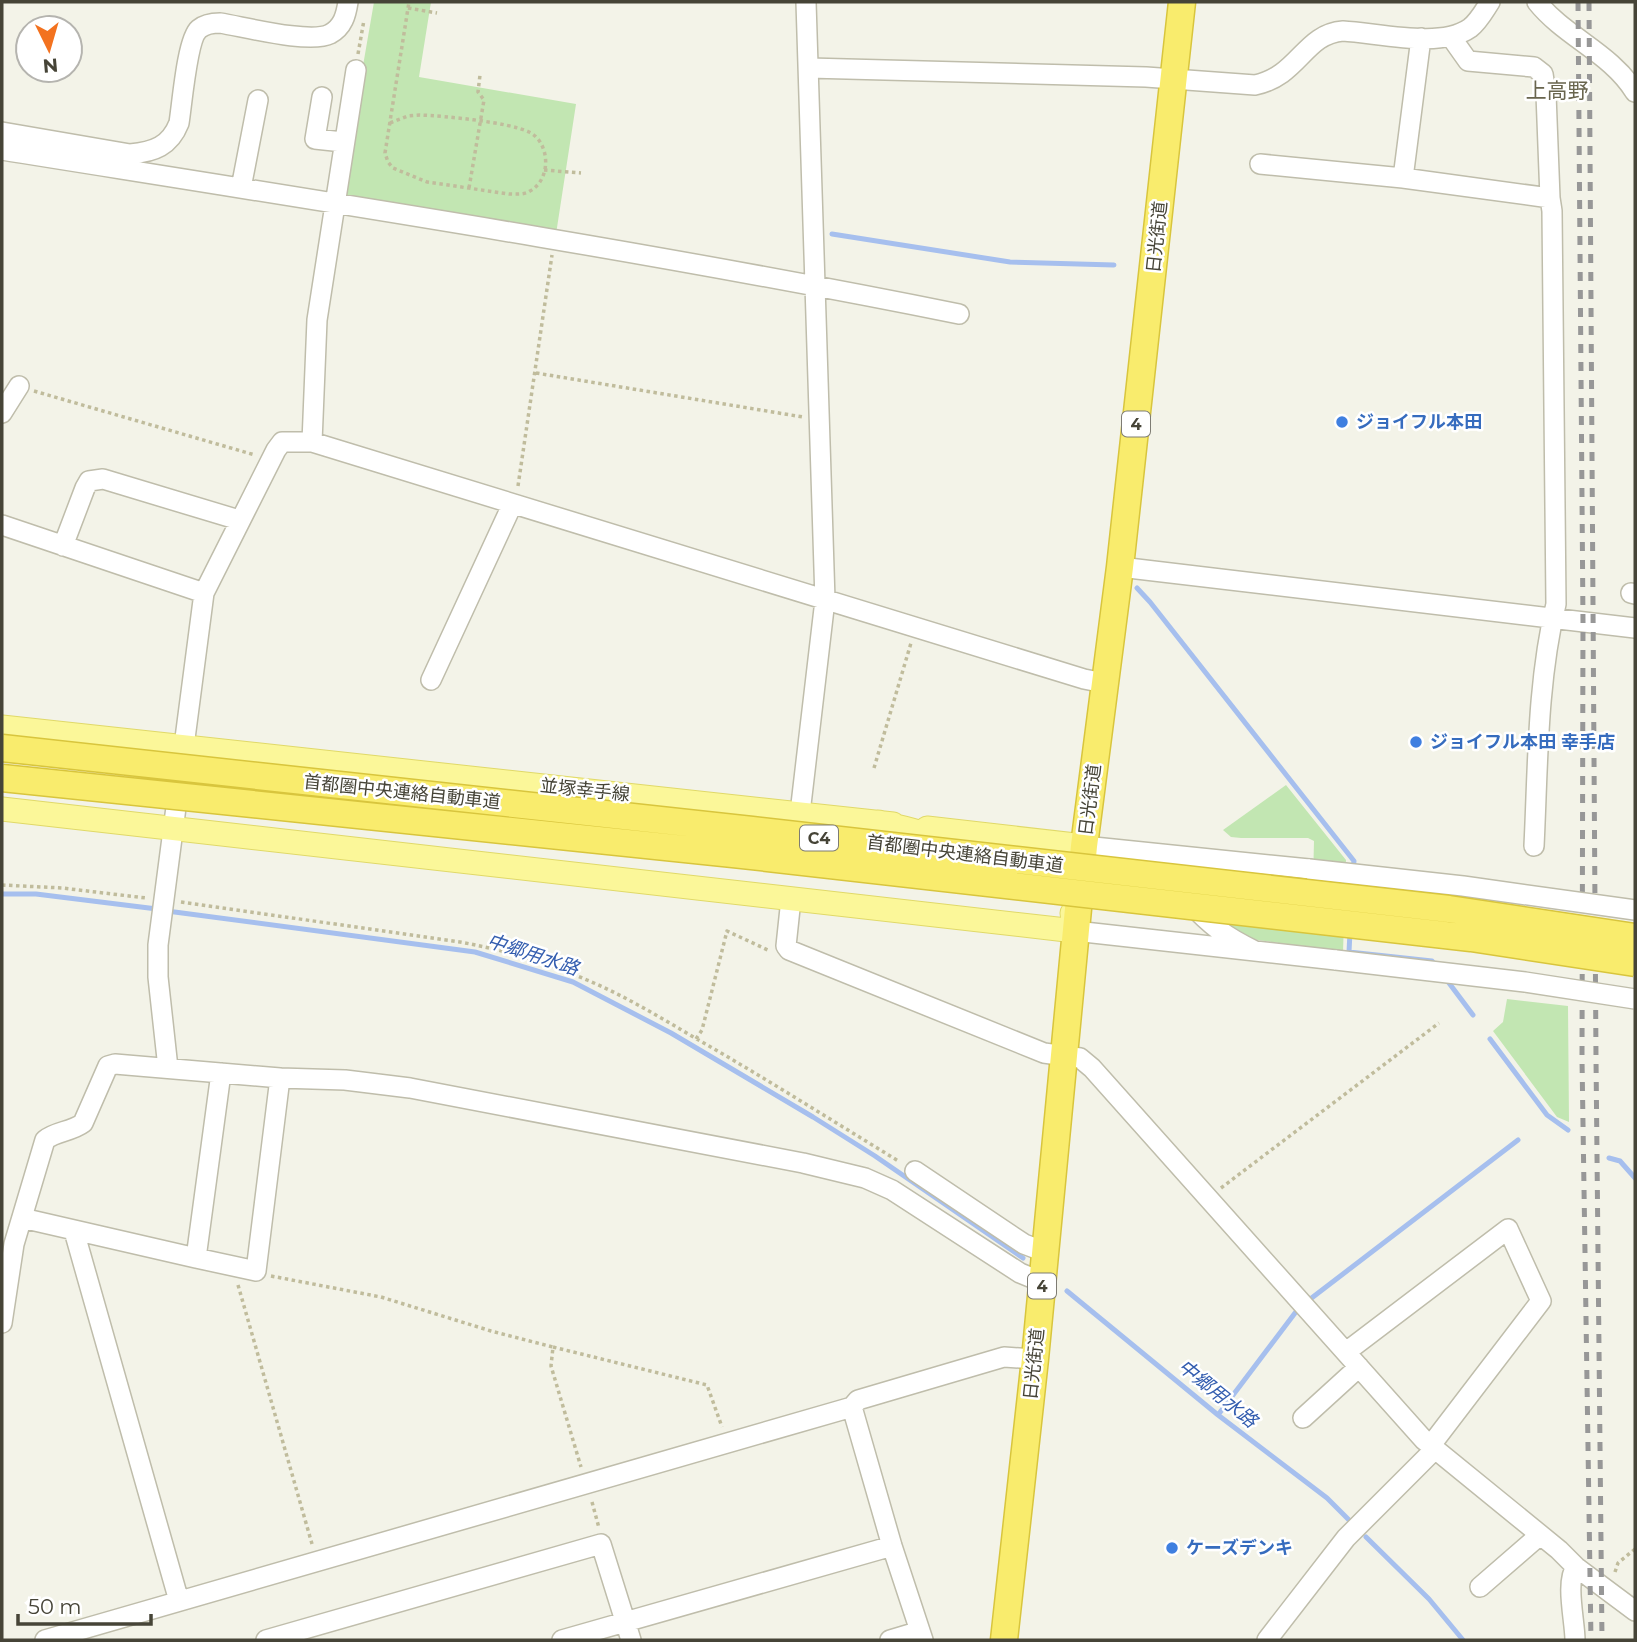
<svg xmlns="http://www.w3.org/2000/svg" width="1637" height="1642" font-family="Montserrat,'Noto Sans JP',sans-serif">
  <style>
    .green { fill: #c2e6b2 }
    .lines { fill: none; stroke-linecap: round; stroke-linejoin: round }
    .stream { stroke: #a6bfee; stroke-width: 5 }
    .minor-casing { stroke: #bfbdab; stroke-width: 22 }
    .major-casing { stroke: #e0d969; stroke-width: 25 }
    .highway-casing { stroke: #d8c53d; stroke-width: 29 }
    .path { stroke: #c0bc9c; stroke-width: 3.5; stroke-dasharray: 3.5 3.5; stroke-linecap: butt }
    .minor { stroke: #fff; stroke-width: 19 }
    .major { stroke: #fbf799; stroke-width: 23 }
    .highway { stroke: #f9ec6d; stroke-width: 26 }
    .rail { stroke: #979797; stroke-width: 5; stroke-dasharray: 9 9; stroke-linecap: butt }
    .minor-bridge-casing { stroke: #bfbdab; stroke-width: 22; stroke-linecap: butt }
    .highway-bridge-casing { stroke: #d8c53d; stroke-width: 29; stroke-linecap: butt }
    .minor-bridge { stroke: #fff; stroke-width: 19 }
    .highway-bridge { stroke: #f9ec6d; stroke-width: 26 }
    .shop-dot { fill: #3f7fe0; stroke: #fff; stroke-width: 2.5 }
    .labels { text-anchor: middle; stroke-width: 5; stroke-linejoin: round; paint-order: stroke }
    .shield { fill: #fff; stroke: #7e7c73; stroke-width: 2 }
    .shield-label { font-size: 16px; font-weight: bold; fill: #464437 }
    .street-label { font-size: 18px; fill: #464437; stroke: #fff }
    .shop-label { font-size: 18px; font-weight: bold; fill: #366cbe; stroke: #fff; text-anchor: start }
    .water-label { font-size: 19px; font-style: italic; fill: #335daf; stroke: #fff }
    .quarter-label { font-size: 21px; fill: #69654e; stroke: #fff }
  </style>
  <rect width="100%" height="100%" fill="#f3f3e8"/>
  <!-- green -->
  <path class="green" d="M 374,2 L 431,2 L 419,77 L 576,104 L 556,234 L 344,197 L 341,193 Z
    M 1286,785 L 1346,860 L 1343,952 L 1244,938 L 1146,867 L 1313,882 L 1314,841 L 1308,838 L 1241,838 L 1231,837 L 1223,830 Z
    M 1507,999 L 1568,1006 L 1569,1122 L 1557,1117 L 1493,1031 L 1503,1022 Z"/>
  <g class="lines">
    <!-- stream -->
    <path class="stream" d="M 832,234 L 1010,262 L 1114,265
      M 1137,588 L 1150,602 L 1354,861 L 1353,870
      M 2,894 L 36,894 L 157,909
      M 167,911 L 475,952 L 573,982 L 671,1033 L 813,1117 L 875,1156 L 1023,1258
      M 1350,932 L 1349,952 L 1432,961 L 1435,965
      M 1446,979 L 1473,1015
      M 1490,1039 L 1547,1115 L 1568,1130
      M 1609,1158 L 1620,1161 L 1635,1178
      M 1067,1291 L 1218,1415 L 1327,1498 L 1349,1520
      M 1309,1300 L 1518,1140
      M 1218,1415 L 1295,1313
      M 1366,1537 L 1429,1599 L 1463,1640"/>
    <!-- minor casing -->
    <g class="minor-casing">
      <path id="minor" d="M 1537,2 C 1565,37 1611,53 1635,92
        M 1451,37 L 1468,61 L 1534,67 L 1543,74 L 1546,94 L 1550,198
        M 809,68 L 1146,77 L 1255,85 C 1299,76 1304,34 1343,31 C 1379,33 1440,49 1470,28 C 1479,21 1484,11 1490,2
        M 322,97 L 315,139 L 343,142
        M 2,132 L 130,154 C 154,152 170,146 179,123 C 182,105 187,39 199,29 C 205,24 213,23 220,23 C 245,27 310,44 330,34 C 343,27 346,15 348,2
        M 2,150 C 321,201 641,250 959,314
        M 1260,164 L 1403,178 L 1550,198 L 1552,211 L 1556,604 C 1537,683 1538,765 1534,846
        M 1403,178 L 1421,38
        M 241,188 L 258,100
        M 2,413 L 19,386
        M 312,442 L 317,320 L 356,70
        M 2,525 L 204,593
        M 63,546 L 85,488 L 89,481 L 103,479 L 239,520
        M 1120,567 L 1635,628
        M 1631,593 L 1635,594
        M 431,680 L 512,505
        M 800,813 L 825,600 L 806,2
        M 1089,857 L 1084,846 L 1309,869
        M 791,899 L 786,946 L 789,950 L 1044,1053 L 1080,1058 L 1092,1068 L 1424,1440 L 1559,1550 L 1576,1567 L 1635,1611
        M 1189,902 C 1211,926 1226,937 1255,951
        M 1075,931 L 1336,960
        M 168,1068 L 158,977 L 158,945 L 204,593 L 276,450 L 282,442 L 312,442 L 1084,679 L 1104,683
        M 221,1073 L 196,1258 L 256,1271 L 280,1078
        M 915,1171 L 1024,1244 L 1045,1252
        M 22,1218 L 196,1258
        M 74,1231 L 179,1601
        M 2,1323 L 14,1244 L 45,1140 C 56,1131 71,1132 83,1123 L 108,1066 L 115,1064 L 280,1078 L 345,1080 L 410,1088 L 803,1163 L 865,1178 L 892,1190 L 1020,1273 L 1042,1282
        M 1346,1352 L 1508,1229 L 1541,1301 L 1431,1445
        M 852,1407 L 892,1546 L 923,1640
        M 1303,1418 L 1359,1367
        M 1480,1587 L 1540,1535
        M 45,1640 L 852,1407 L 858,1400 L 1004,1357 L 1035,1359
        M 266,1640 L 601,1544 L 631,1640
        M 562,1640 L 892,1546
        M 890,1640 L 920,1631
        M 1267,1640 L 1346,1538 L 1435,1449
        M 1575,1640 C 1575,1621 1565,1582 1576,1567"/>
    </g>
    <!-- major casing -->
    <g class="major-casing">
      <path id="major" d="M 2,727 L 893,824
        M 2,809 L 1075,931 L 1072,913
        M 878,822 C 906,829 937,832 957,856
        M 927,828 L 1084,846"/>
    </g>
    <!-- highway casing -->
    <g class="highway-casing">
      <path id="highway" d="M 1004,1640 L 1035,1359 L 1084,846 L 1120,567 L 1182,2"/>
    </g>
    <!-- path -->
    <path class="path" d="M 408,8 L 437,13
      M 358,54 L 364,20
      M 390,123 L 408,116 L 420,115 C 445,116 508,122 529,132 C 550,142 552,179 530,191 C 524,195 516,194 509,194 L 427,182 L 393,168 L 388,162 L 385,153 L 409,2
      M 544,170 L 581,173
      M 469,188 L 484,100 L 478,92 L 480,75
      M 536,373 L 803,417
      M 34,391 L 255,455
      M 518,486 L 552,255
      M 874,768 L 911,643
      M 2,885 L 62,888 L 146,898
      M 181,902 L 460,942 C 504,950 546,962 587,980 C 630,998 669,1023 709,1046 C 773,1083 836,1123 900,1162
      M 696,1039 L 702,1030 L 727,931 L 770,951
      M 1221,1188 L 1439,1023
      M 271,1276 L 381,1297 L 491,1331 L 553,1347 L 551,1366 L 581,1467
      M 238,1285 L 312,1544
      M 553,1347 L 707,1385 L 722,1427
      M 592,1502 L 599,1528
      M 1615,1572 L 1618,1563 L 1635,1549"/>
    <!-- minor -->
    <use href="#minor" class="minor"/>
    <!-- major -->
    <use href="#major" class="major"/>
    <!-- highway -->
    <use href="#highway" class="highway"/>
    <!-- rail -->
    <path class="rail" d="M 1578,2 L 1583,622 L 1582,1059 L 1591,1640
      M 1589,2 L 1596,1058 L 1602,1640"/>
    <!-- minor-bridge casing -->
    <g class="minor-bridge-casing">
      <path id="minor-bridge" d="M 1309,869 L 1463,886 L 1635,910
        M 1336,960 L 1525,982 L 1635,999"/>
    </g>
    <!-- highway-bridge casing -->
    <g class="highway-bridge-casing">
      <path id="highway-bridge" d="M 2,748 L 752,830 L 1449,909 L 1635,937
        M 2,778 L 733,854 L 1471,938 L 1635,963"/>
    </g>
    <!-- minor-bridge -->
    <use href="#minor-bridge" class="minor-bridge"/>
    <!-- highway-bridge -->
    <use href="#highway-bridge" class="highway-bridge"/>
  </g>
  <!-- markers -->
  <g class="shop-dot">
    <circle cx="1342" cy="422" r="7"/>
    <circle cx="1416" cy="742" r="7"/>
    <circle cx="1172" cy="1548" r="7"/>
  </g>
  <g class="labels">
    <!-- shield labels -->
    <g class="shield">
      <rect x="1122" y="411.5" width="28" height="25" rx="5"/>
      <rect x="800" y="825.5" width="38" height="25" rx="5"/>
      <rect x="1028" y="1273.5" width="28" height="25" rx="5"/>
    </g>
    <g class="shield-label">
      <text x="1136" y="430">4</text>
      <text x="819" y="844">C4</text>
      <text x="1042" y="1292">4</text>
    </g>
    <!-- street labels -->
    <g class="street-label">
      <text transform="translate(1157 237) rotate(-84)" y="6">日光街道</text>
      <text transform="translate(585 790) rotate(6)" y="6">並塚幸手線</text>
      <text transform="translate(402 792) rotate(6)" y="6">首都圏中央連絡自動車道</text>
      <text transform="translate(1090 800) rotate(-83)" y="6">日光街道</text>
      <text transform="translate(965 854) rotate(7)" y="6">首都圏中央連絡自動車道</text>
      <text transform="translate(1034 1364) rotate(-84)" y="6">日光街道</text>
    </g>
    <!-- shop labels -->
    <g class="shop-label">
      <text x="1356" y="428">ジョイフル本田</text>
      <text x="1430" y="748">ジョイフル本田 幸手店</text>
      <text x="1186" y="1554">ケーズデンキ</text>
    </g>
    <!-- water labels -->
    <g class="water-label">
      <text transform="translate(533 954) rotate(18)" y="7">中郷用水路</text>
      <text transform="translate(1218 1393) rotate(39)" y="7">中郷用水路</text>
    </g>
    <!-- quarter labels -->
    <g class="quarter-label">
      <text x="1557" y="98">上高野</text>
    </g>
  </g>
  <!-- border -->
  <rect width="1637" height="1642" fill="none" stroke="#464437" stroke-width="7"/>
  <!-- north arrow -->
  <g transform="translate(49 49) rotate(175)"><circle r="33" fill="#ffffff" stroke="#b5b4af" stroke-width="2"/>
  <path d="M0-5L12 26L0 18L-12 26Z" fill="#f3721f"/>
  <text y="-10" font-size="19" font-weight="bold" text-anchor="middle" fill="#464437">N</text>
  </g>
  <!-- scale -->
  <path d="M18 1614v10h133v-10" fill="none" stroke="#464437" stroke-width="3.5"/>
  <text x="28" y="1614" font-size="21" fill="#464437" stroke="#ffffff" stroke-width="5" paint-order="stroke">50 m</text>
</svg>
